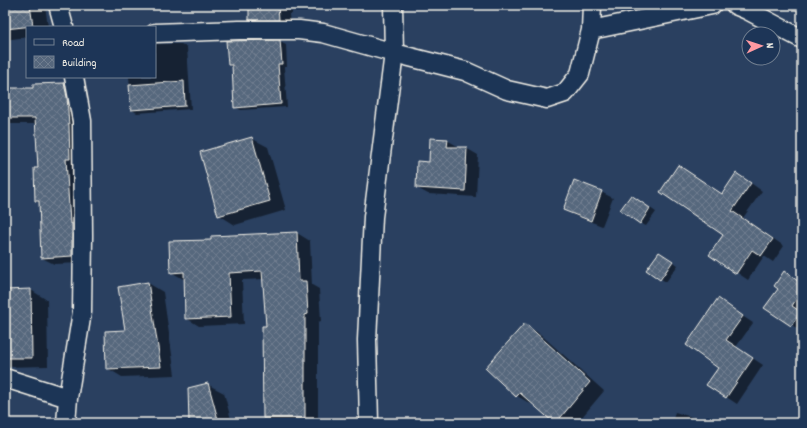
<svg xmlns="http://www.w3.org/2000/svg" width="807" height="428" font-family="Dekko,sans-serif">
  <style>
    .shadow { fill: #0007 }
    .building { fill: url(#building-cross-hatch); stroke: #f4f1e8 }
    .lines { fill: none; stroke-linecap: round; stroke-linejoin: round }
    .street-casing { stroke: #f4f1e8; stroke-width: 21 }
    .street { stroke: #1d3557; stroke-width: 18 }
  </style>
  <defs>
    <pattern id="building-cross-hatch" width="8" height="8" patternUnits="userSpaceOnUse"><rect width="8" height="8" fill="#56677d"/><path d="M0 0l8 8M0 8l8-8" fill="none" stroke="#6f7d8f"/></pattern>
  </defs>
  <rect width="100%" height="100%" fill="#2a4060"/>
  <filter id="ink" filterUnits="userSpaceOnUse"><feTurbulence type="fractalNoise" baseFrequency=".025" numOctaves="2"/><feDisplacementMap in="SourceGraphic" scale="8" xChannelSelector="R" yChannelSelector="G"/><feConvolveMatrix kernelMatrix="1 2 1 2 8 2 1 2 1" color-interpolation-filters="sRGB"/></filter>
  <g filter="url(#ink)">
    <!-- shadow -->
    <path class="shadow" d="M 5,5 L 45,5 L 48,27 L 27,27 L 27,37 L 5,40 Z
      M 250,5 L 292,5 L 292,14 L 289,14 L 290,26 L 261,26 L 250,19 Z
      M 280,42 L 286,45 L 287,67 L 284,67 L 287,107 L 241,110 L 235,107 L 233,67 L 229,65 Z
      M 155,44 L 181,44 L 187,47 L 191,109 L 137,113 L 132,110 L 129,77 L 155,77 Z
      M 64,84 L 76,90 L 84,263 L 54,264 L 42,258 L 40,203 L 36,201 L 39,169 L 36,124 L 5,124 L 5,89 L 34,90 Z
      M 251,138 L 268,147 L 286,210 L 235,225 L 219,215 Z
      M 447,140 L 459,147 L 459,148 L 466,148 L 478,155 L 476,197 L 428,194 L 417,188 L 430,163 Z
      M 678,166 L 723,195 L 748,181 L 762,191 L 743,218 L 784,246 L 773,262 L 764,256 L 748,280 L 711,255 L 724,235 Z
      M 601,192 L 613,198 L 602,226 L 576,216 L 564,210 Z
      M 637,199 L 656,212 L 646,226 L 640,223 Z
      M 297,233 L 310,241 L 312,285 L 319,289 L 321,321 L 318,322 L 318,423 L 273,423 L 264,418 L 267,327 L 264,279 L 242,280 L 244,324 L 199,326 L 186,318 L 185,280 L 171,272 L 212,241 L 212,237 Z
      M 665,256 L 678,265 L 666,282 L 661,279 Z
      M 784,272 L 802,284 L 802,309 L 800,312 L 802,313 L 802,329 L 801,331 L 766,308 L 779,289 Z
      M 148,283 L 163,292 L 175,375 L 122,377 L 107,368 L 126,331 L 119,288 Z
      M 31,290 L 47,300 L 48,366 L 5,367 L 5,291 Z
      M 718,300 L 753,323 L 736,347 L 763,365 L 737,404 L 708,385 L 719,367 Z
      M 525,325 L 539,333 L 604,391 L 577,423 L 555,423 L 532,403 L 531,404 L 517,396 Z
      M 207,384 L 224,393 L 232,423 L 162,423 L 190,420 Z
      M 675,412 L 698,419 L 706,423 L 672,423 Z"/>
    <!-- building -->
    <path class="building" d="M 5,5 L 30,5 L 33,26 L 5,29 Z
      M 249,5 L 278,5 L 279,20 L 249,20 Z
      M 280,40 L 282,64 L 278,64 L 281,104 L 234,108 L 232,65 L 228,65 L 226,41 Z
      M 184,81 L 185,106 L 131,110 L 129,85 Z
      M 64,83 L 67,97 L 69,126 L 70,159 L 66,159 L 70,223 L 72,223 L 72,256 L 41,258 L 39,201 L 35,201 L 34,168 L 38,168 L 35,118 L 5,118 L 5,88 L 33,88 L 33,84 Z
      M 252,137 L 270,201 L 218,216 L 200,152 Z
      M 430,138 L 448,139 L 447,147 L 467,147 L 465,191 L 416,188 L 417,161 L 429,162 Z
      M 678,165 L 722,194 L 736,173 L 751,183 L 732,211 L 773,239 L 761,256 L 752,250 L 736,274 L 709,255 L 723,235 L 660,192 Z
      M 574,180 L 602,191 L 591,221 L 563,210 Z
      M 631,195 L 650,208 L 640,224 L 620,210 Z
      M 297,232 L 299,281 L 306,281 L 308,314 L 305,315 L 305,418 L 263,418 L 262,326 L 266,326 L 262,271 L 229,273 L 231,317 L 185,319 L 184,272 L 170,273 L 169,241 L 211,240 L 211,236 Z
      M 659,252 L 673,261 L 660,280 L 646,270 Z
      M 784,271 L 802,284 L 802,290 L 792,306 L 801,312 L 791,326 L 764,308 L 778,289 L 774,286 Z
      M 148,282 L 161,367 L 106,369 L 105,331 L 125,330 L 118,287 Z
      M 31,289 L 32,358 L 5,358 L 5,290 Z
      M 718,298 L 743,316 L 726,340 L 753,358 L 726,398 L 706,385 L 718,368 L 686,345 Z
      M 525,323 L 590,382 L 556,423 L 554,423 L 520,393 L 516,397 L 485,368 Z
      M 208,383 L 219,423 L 189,423 L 188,388 Z"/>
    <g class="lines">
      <!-- street casing -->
      <g class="street-casing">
        <path id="street" d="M 58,5 L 64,27
          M 735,5 L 747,10 L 802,39
          M 591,30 L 712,5
          M 155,33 L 239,30 L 299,30 L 323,33 L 394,53 L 393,5
          M 5,378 L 68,398
          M 66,423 L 68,398 L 82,312 L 83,236 L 82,121 L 74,77
          M 369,423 L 367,340 L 373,217 L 394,53 L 465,71 L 507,90 L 547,99 L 565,93 L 580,74 L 591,30 L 592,5"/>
      </g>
      <!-- street -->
      <use href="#street" class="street"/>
    </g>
  </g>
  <!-- margin -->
  <rect width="807" height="428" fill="none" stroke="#1d3557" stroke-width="20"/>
  <rect x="10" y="10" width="787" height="408" fill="none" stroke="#f4f1e8" stroke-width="1.5" filter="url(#ink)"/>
  <!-- legend -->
  <rect x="26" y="26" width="130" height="52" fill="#1d3557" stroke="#738091"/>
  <rect x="34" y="39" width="20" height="6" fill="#1d3557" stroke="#738091"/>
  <text x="62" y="46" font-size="12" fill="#f4f1e8">Road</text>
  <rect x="34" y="56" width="20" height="12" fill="url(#building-cross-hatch)" stroke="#738091"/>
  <text x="62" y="66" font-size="12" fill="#f4f1e8">Building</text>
  <!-- north arrow -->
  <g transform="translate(761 46) rotate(87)"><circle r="19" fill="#1d3557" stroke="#738091"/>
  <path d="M0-3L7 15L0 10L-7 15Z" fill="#ff9aa2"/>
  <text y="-6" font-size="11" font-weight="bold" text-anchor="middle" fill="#f4f1e8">N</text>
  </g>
</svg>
